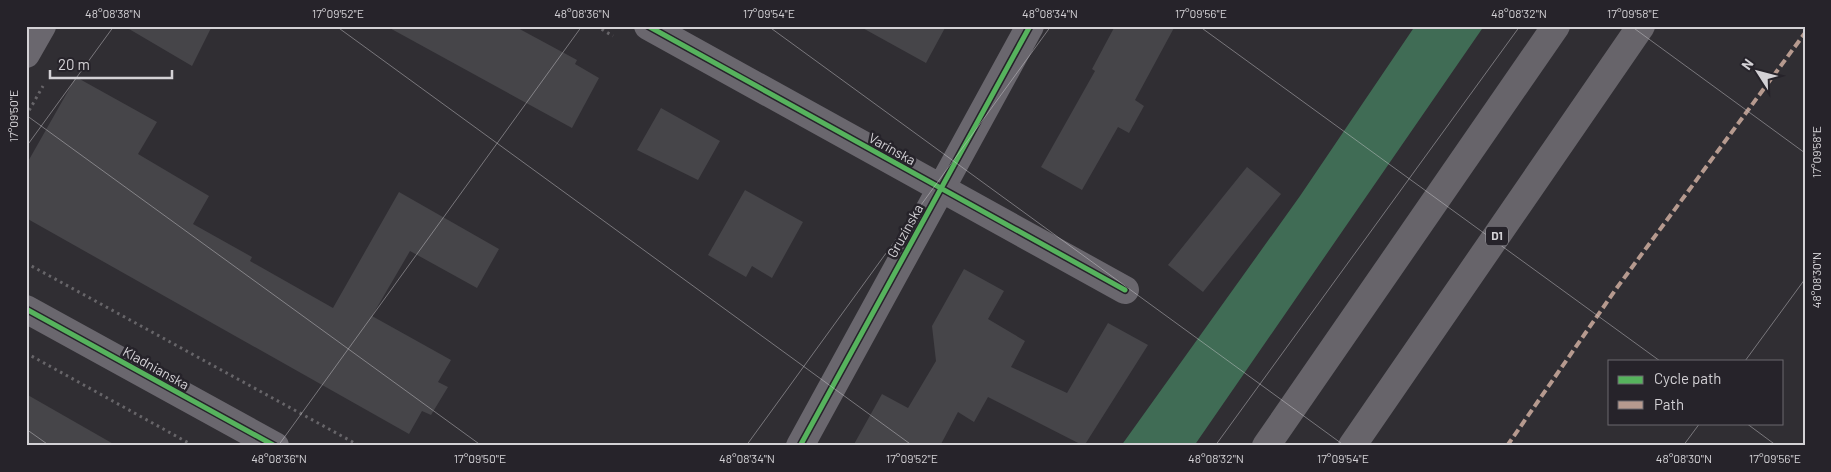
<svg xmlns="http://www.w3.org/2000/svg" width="1831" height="472" font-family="Barlow,sans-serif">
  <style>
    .forest { fill: #406c55 }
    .building { fill: #464549 }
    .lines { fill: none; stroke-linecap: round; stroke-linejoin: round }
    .path { stroke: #676569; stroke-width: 3; stroke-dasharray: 2.5 4; stroke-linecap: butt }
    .minor { stroke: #6a676e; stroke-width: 28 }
    .highway { stroke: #67646a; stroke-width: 28 }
    .quiet { stroke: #b69a8f; stroke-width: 4; stroke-dasharray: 8 4; stroke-linecap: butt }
    .cycleway-casing { stroke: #26232a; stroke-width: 8 }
    .cycleway { stroke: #56b35d; stroke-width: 5 }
    .ticks { fill: none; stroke: #d3d1d5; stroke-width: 1; stroke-opacity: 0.45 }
    .labels { text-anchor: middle; stroke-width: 5; stroke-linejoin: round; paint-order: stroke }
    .shield { fill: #26232a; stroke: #9f9da2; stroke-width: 1 }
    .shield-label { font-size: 12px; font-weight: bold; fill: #d3d1d5 }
    .street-label { font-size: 14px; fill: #d3d1d5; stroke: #26232a }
    .neatline { fill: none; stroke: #d3d1d5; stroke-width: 2 }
    .ticks-label { font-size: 12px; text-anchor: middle; fill: #d3d1d5 }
  </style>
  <rect width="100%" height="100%" fill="#302e33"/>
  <!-- forest -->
  <path class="forest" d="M 1415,26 L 1484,26 L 1194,446 L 1121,446 L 1300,196 Z"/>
  <!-- building -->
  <path class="building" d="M 124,26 L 212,26 L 192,66 Z
    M 386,26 L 514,26 L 577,60 L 575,64 L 599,78 L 572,128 Z
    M 859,26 L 946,26 L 926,63 Z
    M 1115,26 L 1175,26 L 1135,100 L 1144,106 L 1129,133 L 1118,127 L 1082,190 L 1041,167 L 1095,71 L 1092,69 Z
    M 76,77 L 157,122 L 138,154 L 209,196 L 193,224 L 252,257 L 250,261 L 333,308 L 399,192 L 499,249 L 477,288 L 410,251 L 372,316 L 451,360 L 438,382 L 448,387 L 431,415 L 422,411 L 409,434 L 26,218 L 26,165 Z
    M 661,108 L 720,141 L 698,180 L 637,150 Z
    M 1247,167 L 1281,194 L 1203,292 L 1168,265 Z
    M 745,190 L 803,222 L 772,278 L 752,266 L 746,277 L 708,255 Z
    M 964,269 L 1004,291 L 988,319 L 1025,341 L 1011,367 L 1067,393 L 1108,323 L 1148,345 L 1084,446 L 988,397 L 974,422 L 958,412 L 940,446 L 853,446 L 882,394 L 908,408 L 936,361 L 932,326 Z
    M 26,394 L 117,446 L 26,446 Z"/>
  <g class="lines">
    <!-- path -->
    <path class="path" d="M 596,26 L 613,36
      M 26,116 L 43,86
      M 26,263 L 360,446
      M 26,353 L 194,446"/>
    <!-- minor -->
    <path class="minor" d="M 648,26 L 1125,290
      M 26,54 L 42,26
      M 26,309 L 275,446
      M 800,446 L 1030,26"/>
    <!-- highway -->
    <path class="highway" d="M 1266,446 L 1556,26
      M 1352,446 L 1641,26"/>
    <!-- quiet -->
    <path class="quiet" d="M 1507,446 L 1616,289 L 1805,33"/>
    <!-- cycleway casing -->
    <g class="cycleway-casing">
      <path id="cycleway" d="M 648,26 L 1125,290
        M 26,309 L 275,446
        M 800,446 L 1030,26"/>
    </g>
    <!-- cycleway -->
    <use href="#cycleway" class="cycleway"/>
  </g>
  <!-- ticks -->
  <path class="ticks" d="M 336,26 L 913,446M 768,26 L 1345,446M 1199,26 L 1660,361M 1631,26 L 1805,153M 26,115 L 482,446M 26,147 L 114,26M 1745,361 L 1805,279M 1746,423 L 1777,446M 26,429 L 50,446M 278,446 L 582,26M 746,446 L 1051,26M 1215,446 L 1520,26M 1683,446 L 1700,423"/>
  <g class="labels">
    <!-- shield labels -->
    <rect class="shield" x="1486" y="226.5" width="22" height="19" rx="4"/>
    <g class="shield-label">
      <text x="1497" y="240">D1</text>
    </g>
    <!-- street labels -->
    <g class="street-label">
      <text transform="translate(892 149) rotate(29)" y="5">Varínska</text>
      <text transform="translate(905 231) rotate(-61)" y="5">Gruzínska</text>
      <text transform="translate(156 368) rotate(29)" y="5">Kladnianska</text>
    </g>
  </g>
  <!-- border -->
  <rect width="1831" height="472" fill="none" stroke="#26232a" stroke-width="55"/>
  <!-- legend -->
  <rect x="1608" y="360" width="175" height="65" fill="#26232a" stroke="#6b696e"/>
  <rect x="1618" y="376" width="25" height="8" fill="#56b35d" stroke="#6b696e"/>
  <text x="1654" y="384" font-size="15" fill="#d3d1d5">Cycle path</text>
  <rect x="1618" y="401" width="25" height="8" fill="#b69a8f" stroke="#6b696e"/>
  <text x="1654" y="410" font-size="15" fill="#d3d1d5">Path</text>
  <!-- north arrow -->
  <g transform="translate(1758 72) rotate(306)" stroke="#26232a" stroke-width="4" paint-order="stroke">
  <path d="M0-4L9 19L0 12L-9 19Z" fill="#d3d1d5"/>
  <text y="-8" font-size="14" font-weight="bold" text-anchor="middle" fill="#d3d1d5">N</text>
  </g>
  <!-- scale -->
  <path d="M50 70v8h122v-8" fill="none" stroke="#d3d1d5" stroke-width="2.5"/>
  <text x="58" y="70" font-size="15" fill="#d3d1d5" stroke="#26232a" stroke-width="4" paint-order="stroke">20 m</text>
  <rect x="28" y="28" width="1776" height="416" class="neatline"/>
  <g class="ticks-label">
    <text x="113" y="18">48°08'38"N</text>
    <text x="338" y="18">17°09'52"E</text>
    <text x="582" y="18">48°08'36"N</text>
    <text x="769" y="18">17°09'54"E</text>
    <text x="1050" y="18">48°08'34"N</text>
    <text x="1201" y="18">17°09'56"E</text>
    <text x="1519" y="18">48°08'32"N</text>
    <text x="1633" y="18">17°09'58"E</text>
    <text transform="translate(14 116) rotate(-90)" y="4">17°09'50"E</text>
    <text transform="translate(1817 152) rotate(-90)" y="4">17°09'58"E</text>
    <text transform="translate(1817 280) rotate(-90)" y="4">48°08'30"N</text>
    <text x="279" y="463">48°08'36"N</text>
    <text x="480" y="463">17°09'50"E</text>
    <text x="747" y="463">48°08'34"N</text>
    <text x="912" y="463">17°09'52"E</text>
    <text x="1216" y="463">48°08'32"N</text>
    <text x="1343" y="463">17°09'54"E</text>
    <text x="1684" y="463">48°08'30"N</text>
    <text x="1775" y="463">17°09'56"E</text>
  </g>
</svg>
